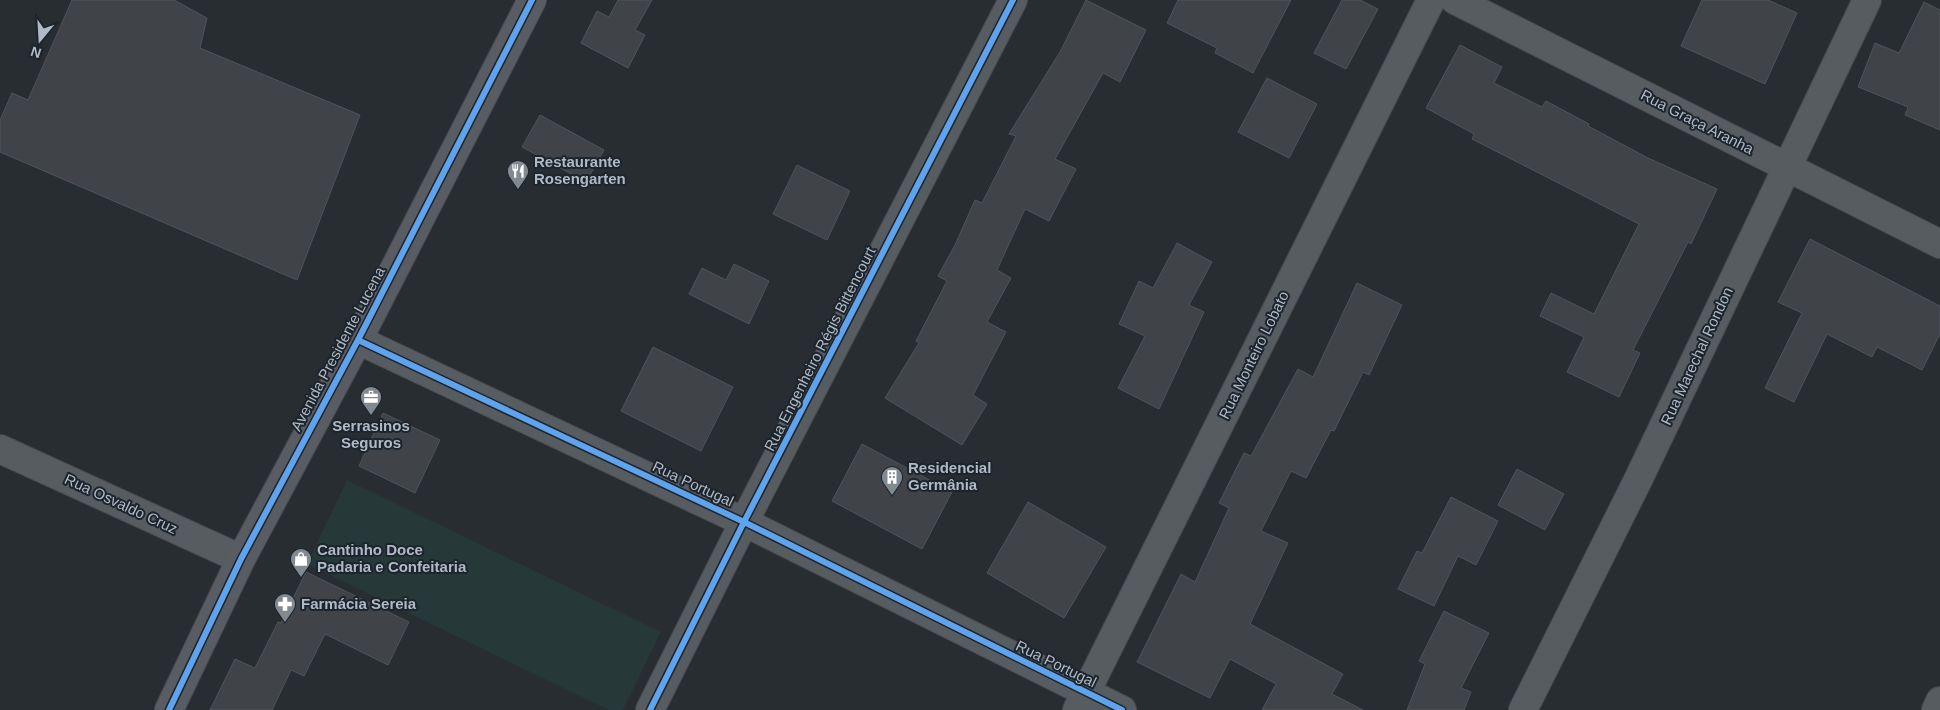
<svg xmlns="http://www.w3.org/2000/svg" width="1940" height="710" font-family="Helvetica,sans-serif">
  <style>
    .green { fill: #263838 }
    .building { fill: #404449; stroke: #50545a }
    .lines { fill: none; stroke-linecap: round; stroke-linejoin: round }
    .minor-casing { stroke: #46494d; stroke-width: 30 }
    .major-casing { stroke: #454a4f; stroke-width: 30 }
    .minor { stroke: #575c61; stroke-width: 28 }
    .major { stroke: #595d63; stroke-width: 28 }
    .cycleway-casing { stroke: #1c242d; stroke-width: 9 }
    .cycleway { stroke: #60a3ed; stroke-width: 6 }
    .labels { text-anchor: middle; stroke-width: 4; stroke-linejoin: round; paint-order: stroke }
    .street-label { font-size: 15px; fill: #b1bac4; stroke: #1c242d }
    .poi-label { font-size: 15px; font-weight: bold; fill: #b1bac4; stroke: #1c242d; text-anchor: start }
  </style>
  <rect width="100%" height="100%" fill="#282d32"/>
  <!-- green -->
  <path class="green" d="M 347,480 L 661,632 L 623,710 L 609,710 L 307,564 Z"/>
  <!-- building -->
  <path class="building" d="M 72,0 L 174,0 L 207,18 L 200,48 L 360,115 L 297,280 L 0,152 L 0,120 L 12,93 L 28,100 Z
    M 618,0 L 652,0 L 635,30 L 645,35 L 628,68 L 581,43 L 597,11 L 609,17 Z
    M 1086,0 L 1146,30 L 1120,82 L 1103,73 L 1055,159 L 1076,169 L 1049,221 L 1025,209 L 997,270 L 1011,278 L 987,322 L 1006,332 L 973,395 L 987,404 L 962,445 L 885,398 L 919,343 L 916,341 L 947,281 L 938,276 L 955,245 L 975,200 L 982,203 L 1016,136 L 1009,134 L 1060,52 Z
    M 1178,0 L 1291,0 L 1253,73 L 1215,53 L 1217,48 L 1167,23 Z
    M 1342,0 L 1360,0 L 1378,9 L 1346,69 L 1314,53 Z
    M 1702,0 L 1768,0 L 1797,13 L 1765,84 L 1681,46 Z
    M 1924,2 L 1940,10 L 1940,130 L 1905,115 L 1908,107 L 1858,87 L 1875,43 L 1899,53 Z
    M 1460,45 L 1502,67 L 1494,83 L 1542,107 L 1546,101 L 1589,124 L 1588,126 L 1648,158 L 1717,189 L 1691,244 L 1688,242 L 1633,350 L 1640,353 L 1619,397 L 1567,372 L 1584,337 L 1540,316 L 1551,293 L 1594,314 L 1639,224 L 1472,139 L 1474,134 L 1426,108 Z
    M 1267,78 L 1317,104 L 1289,158 L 1238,132 Z
    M 540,115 L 604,150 L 586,182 L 522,147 Z
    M 797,165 L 850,191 L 827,240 L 773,214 Z
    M 1810,239 L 1940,306 L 1940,334 L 1922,370 L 1877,347 L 1872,357 L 1827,334 L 1794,402 L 1765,388 L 1802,313 L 1778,302 Z
    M 1177,243 L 1212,262 L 1189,305 L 1204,312 L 1159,409 L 1118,388 L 1145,336 L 1119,324 L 1139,281 L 1153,288 Z
    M 734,264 L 769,281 L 749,324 L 689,294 L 702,268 L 726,280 Z
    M 1357,283 L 1402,305 L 1369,375 L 1363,372 L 1334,431 L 1331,430 L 1306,478 L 1291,471 L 1261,531 L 1288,543 L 1250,624 L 1343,674 L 1332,694 L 1363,710 L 1262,710 L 1276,684 L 1230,659 L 1210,698 L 1137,662 L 1181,574 L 1195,582 L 1229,508 L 1219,503 L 1244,453 L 1251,456 L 1298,369 L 1313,377 Z
    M 653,347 L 733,387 L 701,451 L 621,411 Z
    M 383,413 L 440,440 L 415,493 L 359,466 Z
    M 862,444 L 952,492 L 922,549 L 832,501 Z
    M 1517,469 L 1564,494 L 1545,530 L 1498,505 Z
    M 1451,497 L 1498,521 L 1476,565 L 1458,556 L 1434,606 L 1398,589 L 1417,551 L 1422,553 Z
    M 1028,502 L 1106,547 L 1064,618 L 987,573 Z
    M 306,572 L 409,622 L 388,665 L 325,634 L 304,676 L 291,670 L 272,710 L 210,710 L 235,659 L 255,668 L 278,622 L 281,623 Z
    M 1444,611 L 1489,633 L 1461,688 L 1471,692 L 1464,710 L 1407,710 L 1425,664 L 1419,661 Z"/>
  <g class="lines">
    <!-- minor casing -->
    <g class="minor-casing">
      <path id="minor" d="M 1455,0 L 1940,244
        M 358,340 L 744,522 L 1122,710
        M 0,449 L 241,559
        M 650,710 L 744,522 L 1013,0
        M 1077,710 L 1431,0
        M 1523,710 L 1637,482 L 1867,0
        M 1936,710 L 1940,701"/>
    </g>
    <!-- major casing -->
    <g class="major-casing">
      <path id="major" d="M 169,710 L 241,559 L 358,340 L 532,0"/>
    </g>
    <!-- minor -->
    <use href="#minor" class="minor"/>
    <!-- major -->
    <use href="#major" class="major"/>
    <!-- cycleway casing -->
    <g class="cycleway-casing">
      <path id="cycleway" d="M 358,340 L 744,522 L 1122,710
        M 169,710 L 241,559 L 358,340 L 532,0
        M 650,710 L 744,522 L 1013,0"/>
    </g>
    <!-- cycleway -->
    <use href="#cycleway" class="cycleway"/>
  </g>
  <!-- icons -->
  <defs>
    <g id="restaurant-pin" transform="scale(1.125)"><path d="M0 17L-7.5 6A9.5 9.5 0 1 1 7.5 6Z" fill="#818991" stroke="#1c242d"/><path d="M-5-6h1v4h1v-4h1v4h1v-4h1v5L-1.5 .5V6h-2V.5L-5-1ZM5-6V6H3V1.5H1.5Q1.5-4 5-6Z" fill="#fff"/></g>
    <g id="office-pin" transform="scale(1.125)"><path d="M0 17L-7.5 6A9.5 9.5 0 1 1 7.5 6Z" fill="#818991" stroke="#1c242d"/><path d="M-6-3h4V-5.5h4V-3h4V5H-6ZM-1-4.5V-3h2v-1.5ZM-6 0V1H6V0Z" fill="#fff"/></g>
    <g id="building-pin" transform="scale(1.125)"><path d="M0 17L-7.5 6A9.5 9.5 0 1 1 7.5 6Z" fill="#818991" stroke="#1c242d"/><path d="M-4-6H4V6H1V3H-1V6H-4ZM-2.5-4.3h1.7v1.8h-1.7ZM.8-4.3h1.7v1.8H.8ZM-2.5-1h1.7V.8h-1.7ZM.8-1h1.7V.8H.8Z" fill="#fff"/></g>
    <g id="shop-pin" transform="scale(1.125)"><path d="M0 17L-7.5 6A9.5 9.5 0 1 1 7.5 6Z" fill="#818991" stroke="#1c242d"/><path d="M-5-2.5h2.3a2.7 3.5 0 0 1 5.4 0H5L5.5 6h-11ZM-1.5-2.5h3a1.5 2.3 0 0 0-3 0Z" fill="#fff"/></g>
    <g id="pharmacy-pin" transform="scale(1.125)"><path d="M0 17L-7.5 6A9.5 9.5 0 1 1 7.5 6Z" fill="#818991" stroke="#1c242d"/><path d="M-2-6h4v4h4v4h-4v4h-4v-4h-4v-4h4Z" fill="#fff"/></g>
  </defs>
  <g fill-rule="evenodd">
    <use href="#restaurant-pin" x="518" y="171"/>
    <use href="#office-pin" x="371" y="397"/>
    <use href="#building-pin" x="892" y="477"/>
    <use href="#shop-pin" x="301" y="559"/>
    <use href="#pharmacy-pin" x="285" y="604"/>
  </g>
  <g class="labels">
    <!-- street labels -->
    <g class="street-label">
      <text transform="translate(1697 122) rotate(27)" y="5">Rua Graça Aranha</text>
      <text transform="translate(338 349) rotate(-62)" y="5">Avenida Presidente Lucena</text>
      <text transform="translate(820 349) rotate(-63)" y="5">Rua Engenheiro Régis Bittencourt</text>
      <text transform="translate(1254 355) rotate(-64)" y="5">Rua Monteiro Lobato</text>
      <text transform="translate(1697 356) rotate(-65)" y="5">Rua Marechal Rondon</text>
      <text transform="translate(693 484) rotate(25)" y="5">Rua Portugal</text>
      <text transform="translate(121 504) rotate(25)" y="5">Rua Osvaldo Cruz</text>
      <text transform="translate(1056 664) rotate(26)" y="5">Rua Portugal</text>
    </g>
    <!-- poi labels -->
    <g class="poi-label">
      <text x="534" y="167">Restaurante<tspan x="534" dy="17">Rosengarten</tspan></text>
      <text x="371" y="431" text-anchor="middle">Serrasinos<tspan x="371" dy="17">Seguros</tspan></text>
      <text x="908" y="473">Residencial<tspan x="908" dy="17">Germânia</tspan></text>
      <text x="317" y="555">Cantinho Doce<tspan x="317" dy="17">Padaria e Confeitaria</tspan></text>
      <text x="301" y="609">Farmácia Sereia</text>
    </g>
  </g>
  <!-- north arrow -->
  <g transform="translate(40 40) rotate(198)" stroke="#1c242d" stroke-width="4" paint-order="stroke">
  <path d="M0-4L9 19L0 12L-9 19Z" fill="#b1bac4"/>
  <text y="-8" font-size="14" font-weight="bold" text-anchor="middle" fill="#b1bac4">N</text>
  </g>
</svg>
